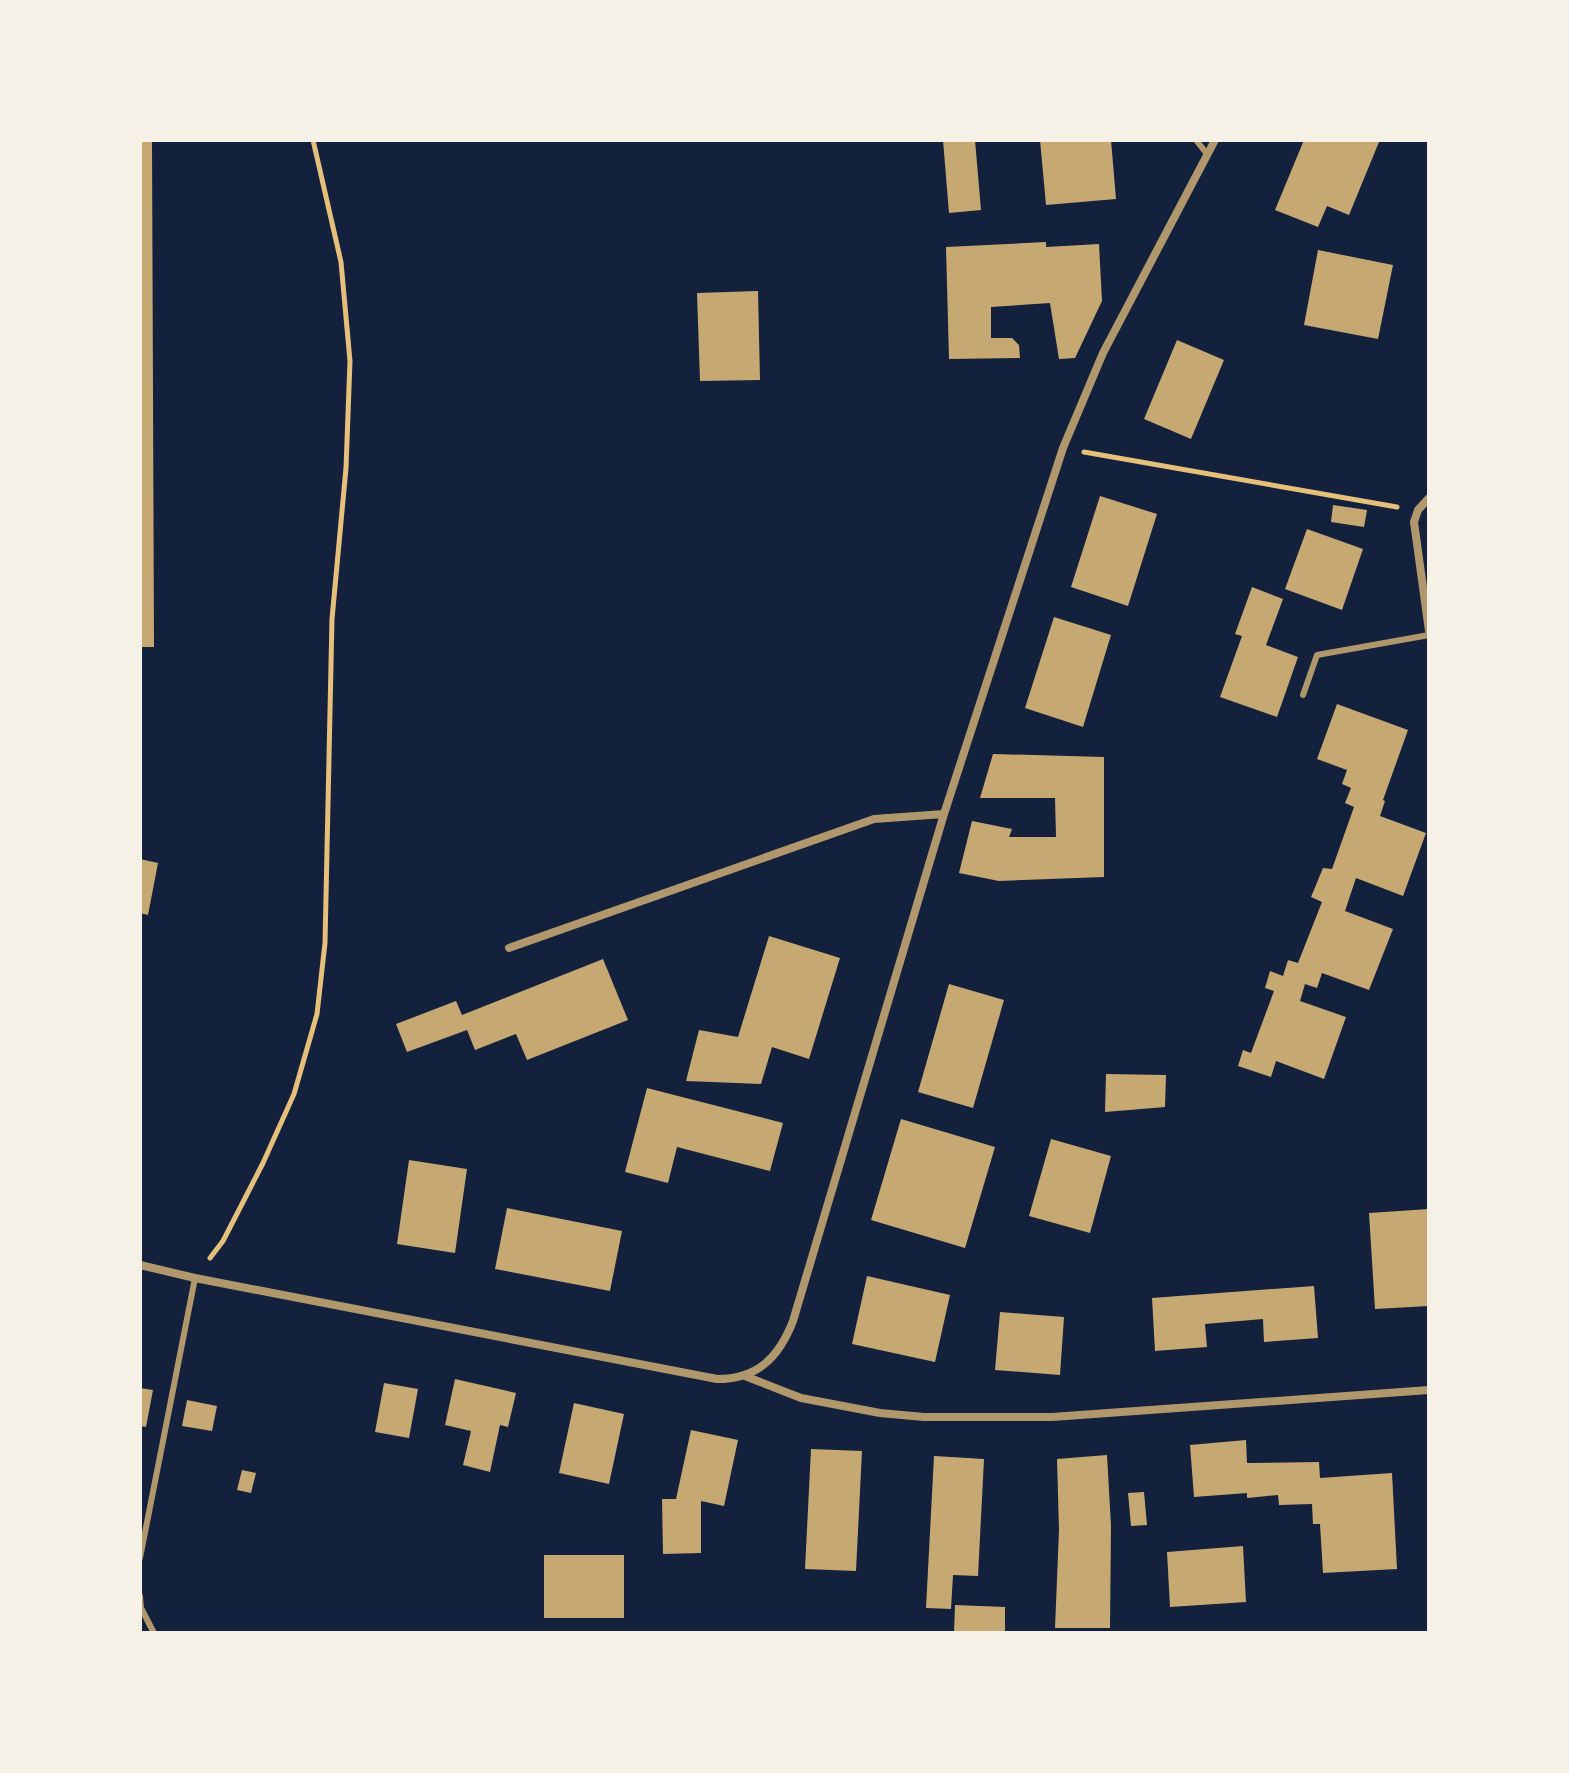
<svg xmlns="http://www.w3.org/2000/svg" width="1569" height="1773" font-family="'Work Sans',sans-serif">
  <style>
    .building { fill: #c6a872 }
    .lines { fill: none; stroke-linecap: round; stroke-linejoin: round }
    .path { stroke: #e5c07b; stroke-width: 5 }
    .service { stroke: #b1986c; stroke-width: 6 }
    .minor { stroke: #b1986c; stroke-width: 8 }
  </style>
  <rect width="100%" height="100%" fill="#14213d"/>
  <!-- building -->
  <path class="building" d="M 140,140 L 152,140 L 154,647 L 140,647 Z
    M 943,140 L 975,140 L 981,210 L 949,213 Z
    M 1040,140 L 1111,140 L 1116,199 L 1046,205 Z
    M 1304,140 L 1379,142 L 1349,215 L 1327,206 L 1318,227 L 1275,210 Z
    M 1046,242 L 1046,247 L 1099,244 L 1102,301 L 1075,358 L 1059,359 L 1050,303 L 991,307 L 991,338 L 1012,338 L 1019,345 L 1020,358 L 949,359 L 946,247 Z
    M 1318,250 L 1393,265 L 1378,339 L 1304,325 Z
    M 758,291 L 760,380 L 700,381 L 697,293 Z
    M 1177,340 L 1224,360 L 1191,439 L 1144,419 Z
    M 1100,496 L 1157,514 L 1128,606 L 1071,587 Z
    M 1333,505 L 1367,510 L 1364,527 L 1331,522 Z
    M 1307,529 L 1363,549 L 1342,610 L 1285,589 Z
    M 1252,587 L 1283,599 L 1266,645 L 1298,657 L 1277,717 L 1220,697 L 1242,636 L 1235,634 Z
    M 1054,617 L 1111,635 L 1083,727 L 1025,708 Z
    M 1337,704 L 1408,730 L 1383,800 L 1385,801 L 1380,816 L 1426,833 L 1403,896 L 1356,878 L 1345,911 L 1393,929 L 1369,990 L 1322,973 L 1317,988 L 1305,984 L 1300,1001 L 1346,1017 L 1324,1079 L 1276,1061 L 1271,1077 L 1238,1066 L 1243,1050 L 1251,1053 L 1274,991 L 1265,988 L 1270,971 L 1283,976 L 1288,960 L 1298,963 L 1322,902 L 1311,897 L 1323,868 L 1332,869 L 1354,807 L 1345,803 L 1351,788 L 1342,784 L 1347,770 L 1317,759 Z
    M 993,754 L 1104,757 L 1104,877 L 999,881 L 959,873 L 972,821 L 1012,829 L 1009,837 L 1056,837 L 1055,798 L 980,798 Z
    M 140,859 L 158,863 L 148,915 L 140,913 Z
    M 769,936 L 840,958 L 809,1059 L 772,1047 L 761,1084 L 686,1081 L 699,1030 L 738,1037 Z
    M 603,959 L 628,1020 L 527,1060 L 516,1034 L 475,1050 L 467,1030 L 407,1052 L 396,1024 L 456,1001 L 462,1015 Z
    M 949,984 L 1004,1000 L 973,1108 L 918,1092 Z
    M 1106,1074 L 1166,1075 L 1165,1107 L 1105,1112 Z
    M 647,1088 L 783,1123 L 770,1171 L 677,1147 L 668,1183 L 625,1172 Z
    M 901,1119 L 995,1147 L 965,1248 L 871,1220 Z
    M 1051,1139 L 1111,1156 L 1090,1233 L 1029,1216 Z
    M 409,1160 L 467,1169 L 455,1253 L 397,1244 Z
    M 507,1208 L 622,1231 L 610,1291 L 495,1269 Z
    M 1429,1209 L 1429,1306 L 1375,1309 L 1369,1213 Z
    M 867,1276 L 950,1295 L 935,1362 L 852,1344 Z
    M 1314,1286 L 1318,1338 L 1264,1342 L 1263,1319 L 1205,1324 L 1207,1347 L 1155,1351 L 1152,1298 Z
    M 1000,1312 L 1064,1317 L 1060,1375 L 995,1370 Z
    M 455,1379 L 516,1393 L 508,1427 L 500,1425 L 490,1472 L 463,1465 L 471,1431 L 445,1425 Z
    M 384,1383 L 418,1389 L 409,1438 L 375,1432 Z
    M 140,1388 L 153,1390 L 146,1427 L 140,1426 Z
    M 187,1400 L 217,1406 L 212,1431 L 182,1426 Z
    M 574,1403 L 624,1414 L 609,1484 L 559,1473 Z
    M 691,1430 L 738,1440 L 724,1506 L 701,1501 L 701,1553 L 663,1554 L 662,1499 L 676,1499 Z
    M 1246,1440 L 1247,1463 L 1319,1462 L 1320,1478 L 1392,1473 L 1397,1569 L 1323,1573 L 1320,1524 L 1313,1524 L 1312,1504 L 1279,1505 L 1278,1495 L 1247,1498 L 1247,1493 L 1194,1497 L 1190,1445 Z
    M 811,1449 L 862,1451 L 856,1571 L 805,1569 Z
    M 1107,1455 L 1111,1526 L 1110,1628 L 1055,1628 L 1059,1530 L 1057,1459 Z
    M 934,1456 L 984,1459 L 978,1576 L 953,1575 L 951,1609 L 926,1608 Z
    M 242,1470 L 256,1473 L 251,1493 L 237,1490 Z
    M 1144,1492 L 1147,1525 L 1131,1526 L 1128,1493 Z
    M 1243,1546 L 1246,1602 L 1170,1607 L 1167,1552 Z
    M 544,1555 L 624,1555 L 624,1618 L 544,1618 Z
    M 955,1605 L 1005,1607 L 1005,1633 L 954,1633 Z"/>
  <g class="lines">
    <!-- path -->
    <path class="path" d="M 1084,452 L 1397,507
      M 210,1258 L 223,1241 L 263,1163 L 294,1094 L 317,1014 L 325,943 L 332,619 L 346,468 L 350,361 L 341,262 L 313,140"/>
    <!-- service -->
    <path class="service" d="M 1196,140 L 1207,154
      M 1303,695 L 1317,655 L 1429,635
      M 140,1558 L 195,1278
      M 140,1596 L 141,1608 L 154,1633"/>
    <!-- minor -->
    <path class="minor" d="M 1429,498 L 1418,510 L 1414,522 L 1429,631
      M 509,948 L 874,819 L 944,814
      M 140,1265 L 195,1278 L 717,1379 C 758,1379 779,1357 793,1321 L 944,814 L 1063,448 L 1103,353 L 1215,140
      M 745,1376 L 801,1398 L 880,1413 L 924,1417 L 1052,1417 L 1429,1390"/>
  </g>
  <!-- border -->
  <rect width="1569" height="1773" fill="none" stroke="#f6f1e7" stroke-width="284"/>
</svg>
